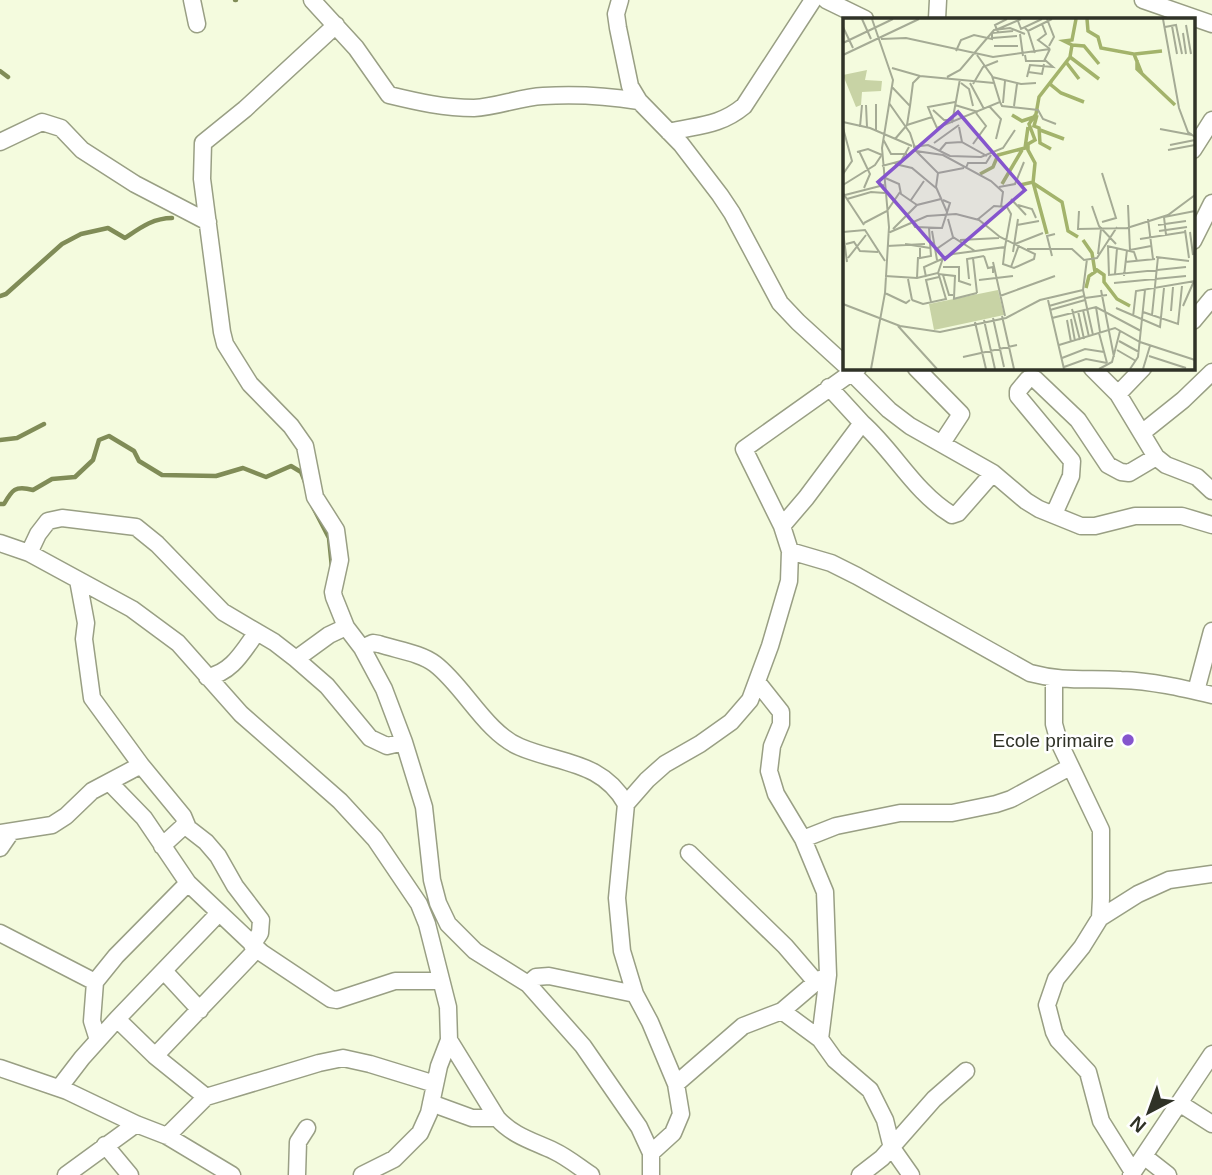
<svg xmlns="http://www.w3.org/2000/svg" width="1212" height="1175" font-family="Helvetica,sans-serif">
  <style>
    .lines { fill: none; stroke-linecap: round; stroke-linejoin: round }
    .stream { stroke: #808c57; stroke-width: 4.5 }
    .street-casing { stroke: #999f84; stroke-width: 19 }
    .street { stroke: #fff; stroke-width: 16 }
    .poi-dot { fill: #8555cd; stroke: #fff; stroke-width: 2.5 }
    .labels { text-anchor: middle; stroke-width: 5; stroke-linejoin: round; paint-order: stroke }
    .poi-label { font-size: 19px; fill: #2f3227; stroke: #fff; text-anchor: end }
    .inset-river { fill: none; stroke: #a3b36b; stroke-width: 3.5 }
    .inset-road { fill: none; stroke: #a5ab95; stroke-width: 2 }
    .view { fill: #8555cd; fill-opacity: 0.15; stroke: #8555cd; stroke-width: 3.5 }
    .inset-edge { fill: none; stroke: #2f3227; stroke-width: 3.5 }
  </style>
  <rect width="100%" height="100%" fill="#f4fbde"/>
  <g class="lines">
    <!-- stream -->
    <path class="stream" d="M 235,0 L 236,0
      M 0,71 L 8,77
      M 0,296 L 6,294 L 62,244 L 81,234 L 108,228 L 125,238 C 140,228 153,218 172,218
      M 0,440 L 17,438 L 44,424
      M 0,504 L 4,504 C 12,490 15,485 33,490 L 52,479 L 75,477 L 93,460 L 99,440 L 109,436 L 134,451 L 139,461 L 162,475 L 216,476 L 243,468 L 266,477 L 291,466 L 301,472 L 305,482
      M 313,507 L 329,538 L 332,568"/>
    <!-- street casing -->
    <g class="street-casing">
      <path id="street" d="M 192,0 L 197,24
        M 312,0 L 356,48 L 389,95 C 418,102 444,108 474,108 C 497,107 520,97 543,96 C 574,94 608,96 639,101
        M 620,0 L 616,14 L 618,28 L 630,86 L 639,101 L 681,144 L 720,195 L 732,213 L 780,303 L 798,322 L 844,364
        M 826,0 L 865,19
        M 1143,0 L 1212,24
        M 937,19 L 938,0
        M 336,25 L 245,109 L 203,143 L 202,179 L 222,332 L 225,344 L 250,384 L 291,426 L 305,446 L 315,497 L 336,530 L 340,560 L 333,592 L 334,597 L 346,627 L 362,648 L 384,689 L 404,742 L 424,807 L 432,880 L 438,903 L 448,924 L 475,951 L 528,984 L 583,1046 L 639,1127 L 651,1153 L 651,1175
        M 669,132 C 698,125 720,126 744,106 L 813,0
        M 0,142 L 42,122 L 61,128 L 82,150 L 135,184 L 208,222
        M 1193,150 L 1212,120
        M 1193,241 L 1212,203
        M 1193,321 L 1212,298
        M 847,368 L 889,410 L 910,426 L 993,473 L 1026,501 L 1039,509 L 1081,526 L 1095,526 L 1135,516 L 1182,516 L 1212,525
        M 916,368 L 961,414 L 942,443
        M 1092,368 L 1118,394 L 1156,457 L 1166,465 L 1197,477 L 1212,491
        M 1118,394 L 1143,368
        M 862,423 C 894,451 914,492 952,515 L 958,513 L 993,473
        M 1143,432 L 1183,400 L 1212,372
        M 1054,514 L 1071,476 L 1072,461 L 1018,396 L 1018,391 L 1028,379 L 1035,379 L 1078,420 L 1108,465 L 1121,472 L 1129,473 L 1156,457
        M 782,526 L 744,449 L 858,368
        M 0,543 L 29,553 L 132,609 L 178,643 L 241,714 L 340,801 L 375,839 L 419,904 L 427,924 L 448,1007 L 449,1040 L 497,1118 C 513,1136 533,1141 554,1151 C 567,1157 579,1167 591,1175
        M 790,551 L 831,563 L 857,576 L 1030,673 C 1063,682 1088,678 1121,680 C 1152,681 1182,688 1212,695
        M 29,553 L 38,534 L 48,521 L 62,518 L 136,527 L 157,544 L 223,612 L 274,642 L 296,659 L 329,635 L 346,627
        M 362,648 L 373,643 L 379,644 C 397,650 421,653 435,664 C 464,686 486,733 520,747 C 560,764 602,761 626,804
        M 296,659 L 327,686 L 370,738 L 387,746 L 404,742
        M 207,677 C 232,673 243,651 257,632
        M 1054,679 L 1054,724 L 1059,742 L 1101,830 L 1101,898 L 1100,918 L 1082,947 L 1056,979 L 1047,1005 L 1054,1032 L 1058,1040 L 1088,1072 L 1101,1121 L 1133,1172
        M 758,683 L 781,712 L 781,724 L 772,746 L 769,771 L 776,794 L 803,839 L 825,892 L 828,975 L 820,1039 L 835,1060 L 870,1090 L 885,1120 L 892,1148 L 911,1175
        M 1196,691 L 1212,631
        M 141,765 L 183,816 L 188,828 L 206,842 L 218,856 L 235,886 L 261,920 L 260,933 L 252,945
        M 0,833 L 52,825 L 66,816 L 92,791 L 141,765 L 92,698 L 84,639 L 86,623 L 78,580
        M 803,839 L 836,826 L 900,813 L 952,813 L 996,804 L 1011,799 L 1070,767
        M 162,846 L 186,824
        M 0,848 L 11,832
        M 689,853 L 785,946 L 816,982
        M 188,883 L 262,953 L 331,999 L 337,1000 L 395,981 L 440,981
        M 1100,918 L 1138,894 L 1169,880 L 1212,874
        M 0,933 L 95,982
        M 164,971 L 200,1010
        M 528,984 L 536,977 L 549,976 L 635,994
        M 782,1011 L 820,1039
        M 117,1019 L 219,913
        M 98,1040 L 92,1021 L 95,982 L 116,956 L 188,883 L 144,818 L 110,783
        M 155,1056 L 257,949
        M 0,1068 L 67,1091 L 136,1124 L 167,1136 L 232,1175
        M 676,1084 L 743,1026 L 782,1011 L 816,982 L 828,975
        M 59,1088 L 82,1058 L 117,1019 L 155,1056 L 206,1097 L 319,1063 L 343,1058 L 370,1064 L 435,1084
        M 431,1103 L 472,1118 L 497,1118
        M 1179,1103 L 1212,1124
        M 167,1136 L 206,1097
        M 105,1145 L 130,1175
        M 651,1153 L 673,1133 L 681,1114 L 676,1084 L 650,1022 L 635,994 L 622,951 L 617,898 L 626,804 L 647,780 L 665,764 L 700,744 L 731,722 L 750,700 L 770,646 L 789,581 L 790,551 L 782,526 L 806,498 L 862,423 L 829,387
        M 1145,1157 L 1168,1175
        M 66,1175 L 136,1124
        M 297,1175 L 298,1142 L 307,1128
        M 362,1175 L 394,1159 L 420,1133 L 429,1113 L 439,1066 L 449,1040
        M 860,1175 L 882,1158 L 934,1099 L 966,1071
        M 1131,1175 L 1212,1054"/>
    </g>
    <!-- street -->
    <use href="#street" class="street"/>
  </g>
  <!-- markers -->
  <circle class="poi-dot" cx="1128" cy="740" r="7"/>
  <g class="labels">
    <!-- poi labels -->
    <g class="poi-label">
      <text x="1114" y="747">Ecole primaire</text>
    </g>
  </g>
  <!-- overview -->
  <g transform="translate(843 18)">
    <rect width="352" height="352" fill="#f4fbde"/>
    <path d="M 24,52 L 22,62 L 39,63 L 38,73 L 19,74 L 18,87 L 13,89 L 0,57 ZM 155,272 L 161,297 L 91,312 L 86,286 Z" fill="#c8d3a5"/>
    <path class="inset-river" d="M 233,1 L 229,22 L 221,23 L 229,27 L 227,39 L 196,79 L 193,96 L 186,106 L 192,122 L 185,126 L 185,132 L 192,145 L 190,165 L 219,184 L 225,213 L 235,219M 244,1 L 245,13 L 255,19 L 258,30 L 291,36 L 299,56M 229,27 L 241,28 L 256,46M 292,36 L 319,33M 227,39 L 256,61M 294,42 L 294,51 L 332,87M 223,44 L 236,61M 209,62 L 207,66 L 218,75 L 241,84M 169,97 L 179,103 L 191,99M 194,97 L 191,108 L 196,110 L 197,125 L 208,131M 197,112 L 221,121M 137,156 L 150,149 L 155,137 L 182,130 L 185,109M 159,166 L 179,132M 177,167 L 190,164 L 204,216M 240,222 L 249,235 L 252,254 L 246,258 L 243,270M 251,250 L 261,257 L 261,264 L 274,281 L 287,288"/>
    <path class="inset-road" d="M 19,1 L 28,21M 204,1 L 211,19 L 206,28M 320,1 L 336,90 L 345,114 L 352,119M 175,3 L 178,11 L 199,1M 199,6 L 203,16 L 195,22 L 207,31M 343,7 L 348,36M 329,8 L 334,36M 0,9 L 10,30M 322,9 L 333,7 L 339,36M 182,10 L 185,13 L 209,1M 155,11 L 178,1M 185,13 L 192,35M 155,14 L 152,7 L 164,1M 149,15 L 170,13M 340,15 L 343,36M 177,16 L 180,38M 149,20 L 174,18M 38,21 L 63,20 L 150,39 L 207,31M 0,25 L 50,1M 151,28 L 175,28M 113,33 L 118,22 L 131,17 L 149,21 L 149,15M 0,37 L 76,1M 182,37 L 183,43 L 201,43 L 207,31M 49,50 L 77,58 L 151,65M 185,54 L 199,56 L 201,46M 104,59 L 117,52 L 151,12 L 167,10 L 182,16M 149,59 L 178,66 L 193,65M 184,59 L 187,47 L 210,49 L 202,42M 118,65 L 126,71 L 130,88M 127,65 L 141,91M 130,66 L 140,49 L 155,43M 49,69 L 67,88 L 64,107 L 52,121M 157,84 L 159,88 L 195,92 L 200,101 L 213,106M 46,85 L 67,115 L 73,133 L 100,137 L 148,163 L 160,174 L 158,189M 160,85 L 162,63M 33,86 L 33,112M 23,87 L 24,109M 112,87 L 135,94M 67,88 L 70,65 L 77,58M 146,88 L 158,101 L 153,121M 171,88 L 174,66M 90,92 L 101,102 L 110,102M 89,99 L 85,89 L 112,84M 0,104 L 27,110 L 69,128M 109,105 L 117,61M 64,107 L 89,99 L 94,110 L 157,84 L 149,58 L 134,37M 17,109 L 19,87M 116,109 L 119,124 L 144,138M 0,110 L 9,143 L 0,156M 317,111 L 349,117M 40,121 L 48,136 L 64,136M 91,125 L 116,107M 130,126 L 143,108 L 133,95M 327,127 L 352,122M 70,129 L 85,127 L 107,138 L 138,139 L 160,130 L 172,112M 97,132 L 103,125 L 119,124M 325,132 L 352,127M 16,133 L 27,156 L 21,170M 73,133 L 95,155 L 93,169 L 104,194M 14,134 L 25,131 L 39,137M 52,146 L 69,150 L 93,170M 39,148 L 58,143 L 66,129M 123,150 L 125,145 L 143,145 L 148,137M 95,155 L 121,150M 40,159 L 56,166 L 58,176 L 74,187M 0,167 L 32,147 L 38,138M 156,169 L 172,166 L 181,144M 0,175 L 21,207M 2,177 L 41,167M 4,181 L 28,174 L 42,175M 168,181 L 183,197M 68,182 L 81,163M 175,187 L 189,191 L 193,200M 285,187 L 287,233M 249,188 L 256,208 L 273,226M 236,193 L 235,211 L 287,210M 64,195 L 72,209 L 99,210 L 107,185 L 100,182M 105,201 L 110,219 L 132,233M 305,201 L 310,241M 259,204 L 273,200 L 259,155M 21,205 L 44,193 L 57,174M 174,207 L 196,203M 315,207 L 343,203M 284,210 L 325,197 L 352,177M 50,211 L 74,187 L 98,181M 342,212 L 346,240M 89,213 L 94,242M 316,213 L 344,209M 0,214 L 22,212 L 42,243M 0,214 L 4,244M 347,214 L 350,237M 45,215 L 84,198 L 113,196 L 136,202 L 157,219 L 192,236 L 191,241 L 171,250 L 160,246 L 162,229M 323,217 L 321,199 L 352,193M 297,221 L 342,214M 117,222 L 156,220M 3,226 L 11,224 L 17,233 L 35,234M 62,226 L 87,230M 172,226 L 200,215M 44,228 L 82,226M 264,228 L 291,234 L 294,243M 265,228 L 266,257 L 343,249M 77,230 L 77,240 L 88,238 L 86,210M 184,231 L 229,231 L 241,242 L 254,240 L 274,209M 287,232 L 308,228M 170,234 L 175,201M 96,236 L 95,230 L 111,219M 255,236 L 258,211M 141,238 L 145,250 L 150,249 L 150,255M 209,238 L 204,218 L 212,216M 313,239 L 346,243M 5,240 L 23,217M 244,241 L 240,272 L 250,317M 150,244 L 162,298M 282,244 L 312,241M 100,249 L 116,249 L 116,263 L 128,267M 168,249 L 176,227M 95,256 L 112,258 L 111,280M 272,256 L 274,230M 100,257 L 106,277 L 110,277M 42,258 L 74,260 L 95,255 L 100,240 L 110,236 L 162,229 L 168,196 L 164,189 L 151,188 L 134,202M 281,258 L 284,232M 83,259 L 81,249 L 99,241M 74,260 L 75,239M 65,261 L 69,282M 126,261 L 124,241 L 130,240M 136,262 L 170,258M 271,265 L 343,258M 258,272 L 271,339M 42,275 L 63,285 L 67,282M 134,275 L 130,240 L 141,238M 157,278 L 212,258M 242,280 L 264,277M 110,281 L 134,275M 69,282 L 80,286 L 103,281 L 95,254M 205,282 L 221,351M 88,284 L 83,262 L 96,259M 0,286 L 57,308 L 97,314 L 163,300 L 197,282 L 240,272M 206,288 L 241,278M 340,288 L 351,263M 253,289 L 257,314M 273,290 L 317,309 L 321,270M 229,291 L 237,322M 207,292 L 242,282M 240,292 L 246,319M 235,293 L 241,321M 328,293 L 330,269M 300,294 L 335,306 L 339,268M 309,297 L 315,239M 159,298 L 171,351M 290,299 L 293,273 L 352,263M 150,300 L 161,349M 209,300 L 253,289 L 298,313M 228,301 L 232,323M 141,302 L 152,351M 224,302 L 228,324M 132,304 L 143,351M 55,308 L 94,351M 256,315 L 264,345M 276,323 L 296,334M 216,327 L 272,310 L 297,324 L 352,342M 274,332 L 293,343M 306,338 L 343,350M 120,339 L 174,327M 219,340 L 242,331 L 261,334M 221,349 L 243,341 L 264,345M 28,351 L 42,275 L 46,209 L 39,130 L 50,62 L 29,1M 256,351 L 269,344 L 277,313M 287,351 L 295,339 L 302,272M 300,351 L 307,328"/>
    <path class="view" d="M 115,94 L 182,172 L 102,241 L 35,164 Z"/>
    <rect width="352" height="352" class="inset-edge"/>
  </g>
  <!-- north arrow -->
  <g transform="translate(1149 1112) rotate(221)" stroke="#ffffff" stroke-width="5" paint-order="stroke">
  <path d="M0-5L12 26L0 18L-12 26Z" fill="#2f3227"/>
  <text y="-10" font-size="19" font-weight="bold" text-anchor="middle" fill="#2f3227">N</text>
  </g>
</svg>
